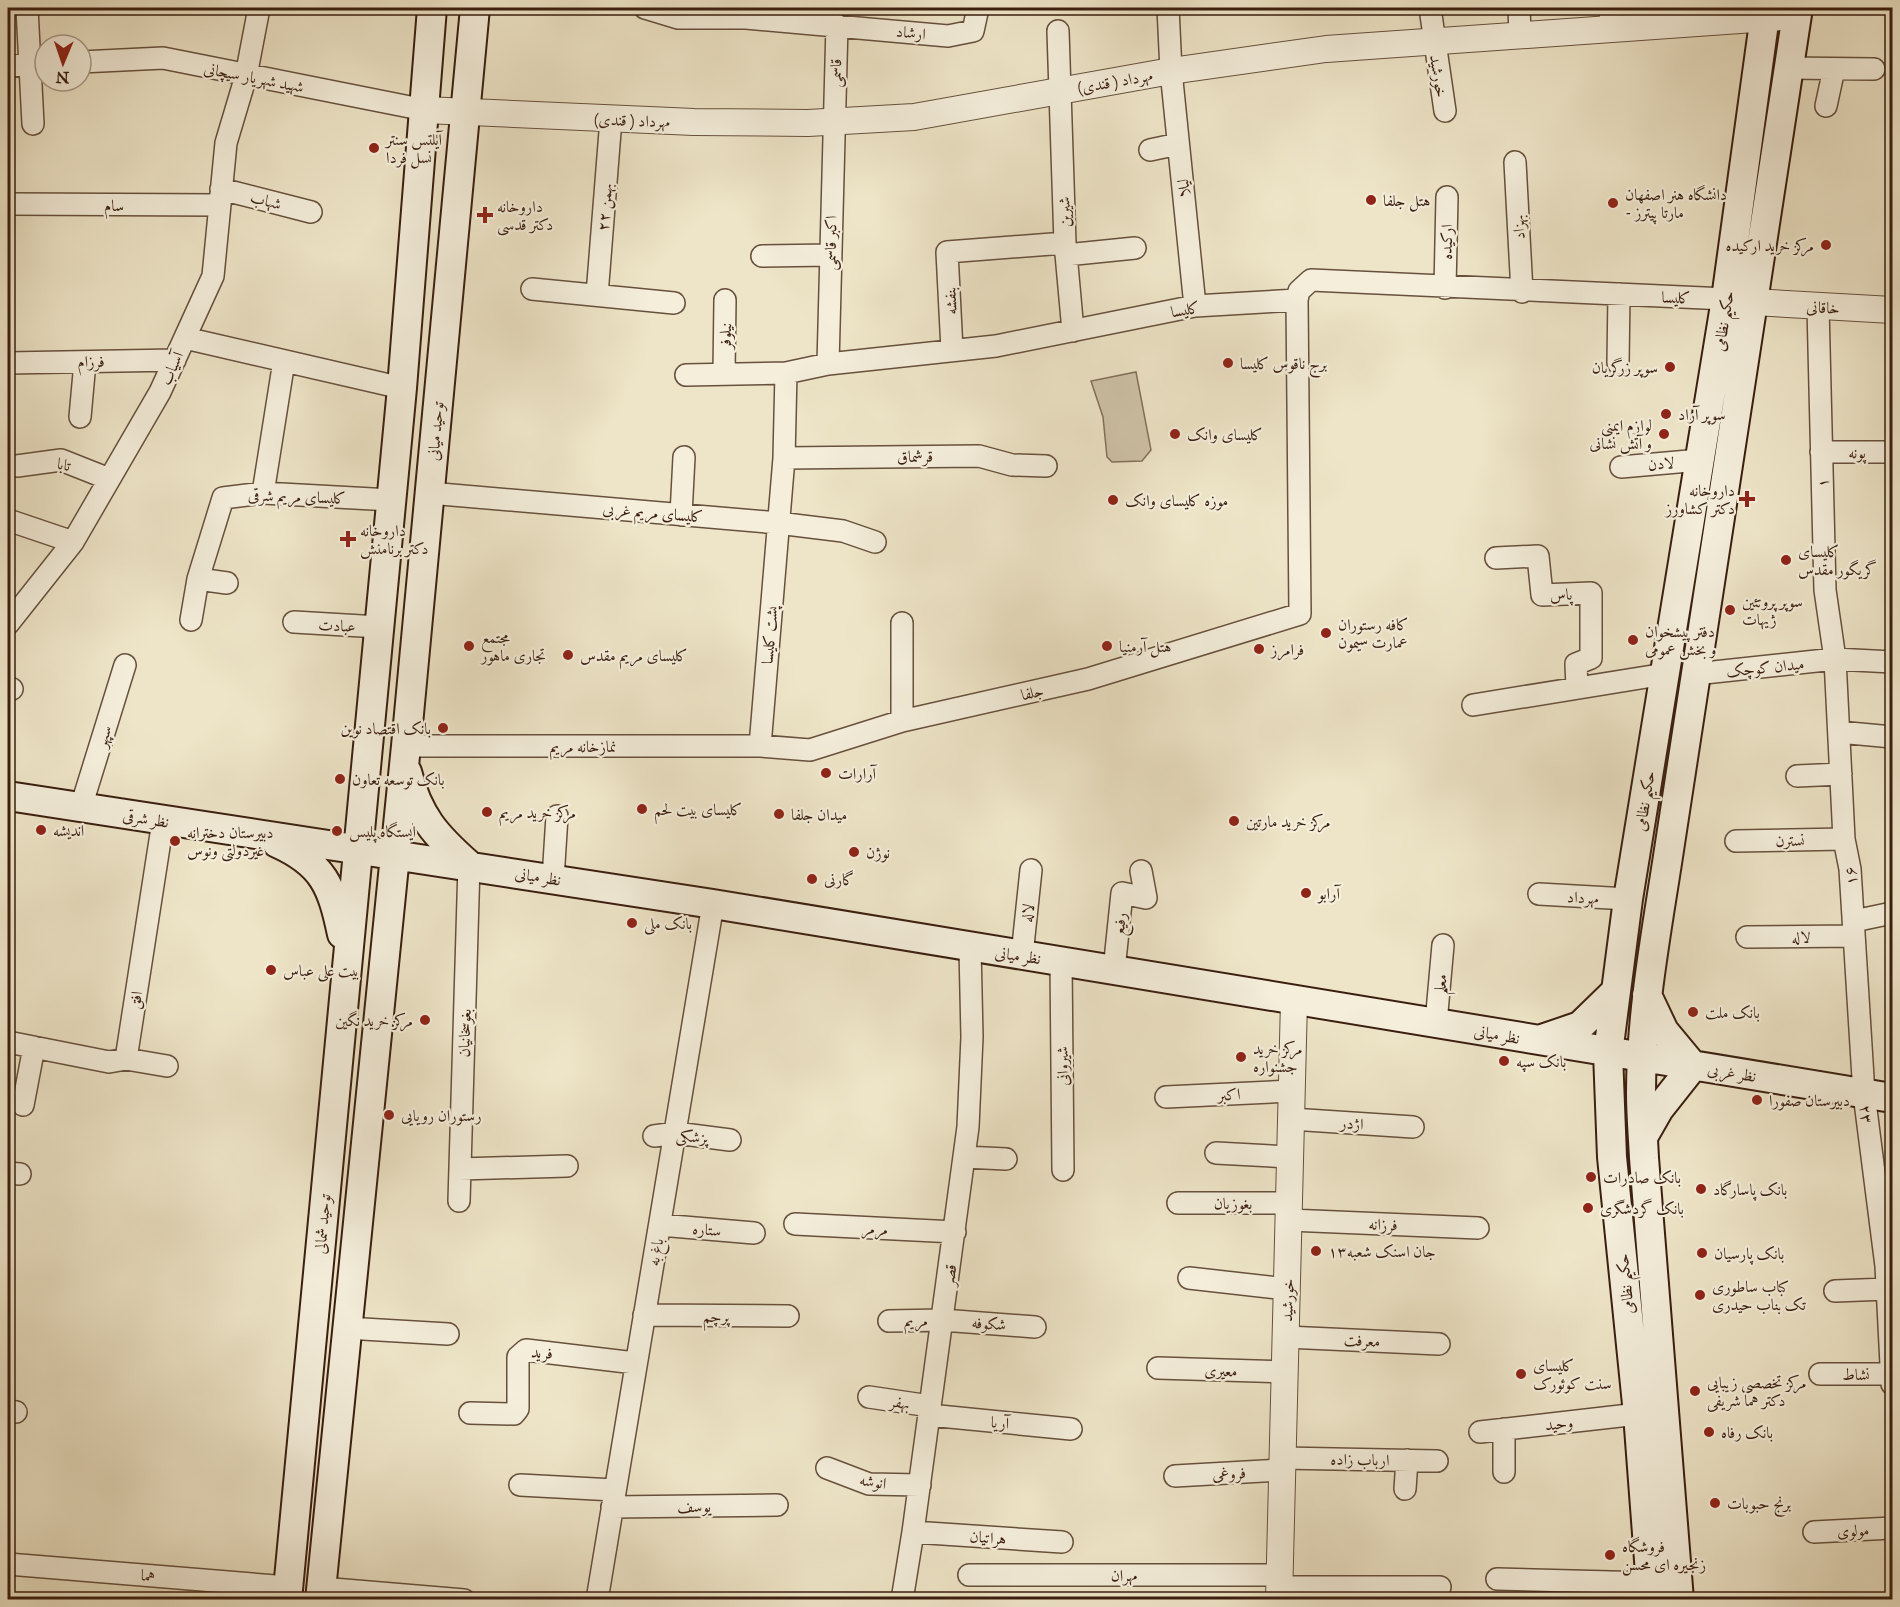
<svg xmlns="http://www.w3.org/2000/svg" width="1900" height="1607" font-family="'IM FELL Great Primer',Amiri,serif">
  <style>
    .green { fill: #cfc3a9; stroke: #84705c; stroke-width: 1.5 }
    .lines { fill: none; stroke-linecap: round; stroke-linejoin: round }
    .minor-casing { stroke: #67503d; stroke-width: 24 }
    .tertiary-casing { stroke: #67503d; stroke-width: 28 }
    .secondary-casing { stroke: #3a1e0f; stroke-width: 32 }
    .minor { stroke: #f4eedb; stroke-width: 21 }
    .tertiary { stroke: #f4eedb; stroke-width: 26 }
    .secondary { stroke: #f4eedb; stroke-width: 28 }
    .poi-dot { fill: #8f2418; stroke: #f4eedb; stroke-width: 2 }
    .labels { text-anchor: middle; stroke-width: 4.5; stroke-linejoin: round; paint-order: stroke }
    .street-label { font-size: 16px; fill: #3a1e0f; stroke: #f4eedb }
    .poi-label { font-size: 16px; fill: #3a1e0f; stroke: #f4eedb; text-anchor: start }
  </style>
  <rect width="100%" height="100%" fill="#eee5c8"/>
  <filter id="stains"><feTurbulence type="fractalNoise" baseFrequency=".00333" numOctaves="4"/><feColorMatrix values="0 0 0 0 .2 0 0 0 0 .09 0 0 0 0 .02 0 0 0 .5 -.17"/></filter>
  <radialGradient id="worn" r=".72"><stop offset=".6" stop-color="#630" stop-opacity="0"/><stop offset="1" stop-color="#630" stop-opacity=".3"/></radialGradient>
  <!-- green -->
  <path class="green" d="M 1136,372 L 1151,450 L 1142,461 L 1112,462 L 1107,457 L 1103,417 L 1091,381 Z"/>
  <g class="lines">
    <!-- minor casing -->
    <g class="minor-casing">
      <path id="minor" d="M 27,8 L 33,124
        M 645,8 L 678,18 L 746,18 L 948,36 L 973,31 L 978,8
        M 1168,8 L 1171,71 L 1195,306
        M 1430,8 L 1445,111
        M 1519,8 L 1520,34
        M 1610,8 L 1611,29
        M 1058,31 L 1065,243 L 1073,331
        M 81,62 L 163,58 L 425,110
        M 8,66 L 45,64
        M 1788,68 L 1874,69
        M 1826,106 L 1834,69
        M 1150,150 L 1178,144
        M 1515,162 L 1522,292
        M 221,189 L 311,212
        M 8,204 L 220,205
        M 1066,255 L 1135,248
        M 762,256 L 830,255
        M 1445,288 L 1447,197
        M 532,289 L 674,303
        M 597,295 L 611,119
        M 1818,307 L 1825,590 L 1835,659 L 1844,839 L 1850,869 L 1864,1094 L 1886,1266 L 1892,1384
        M 185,338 L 402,388
        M 952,350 L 947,252 L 1065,243
        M 8,363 L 175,360
        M 1618,363 L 1619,294
        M 828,364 L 837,25
        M 724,372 L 725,300
        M 686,375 L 786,373 L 828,364 L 996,346 L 1195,306 L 1297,300
        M 80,417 L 85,362
        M 1821,452 L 1892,452
        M 784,458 L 979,456 L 1012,465 L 1046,466
        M 17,466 L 61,460 L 109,479
        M 1621,467 L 1700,460
        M 263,493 L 284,361
        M 429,493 L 778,523 L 843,531 L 875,542
        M 681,515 L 684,457
        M 8,520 L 73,542
        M 1496,558 L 1538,556 L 1542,595 L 1591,593 L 1591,658 L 1576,664 L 1577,688
        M 198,579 L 227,583
        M 191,620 L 198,579 L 223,498 L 263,493 L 391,500
        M 294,622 L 379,627
        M 902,623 L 902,721
        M 8,624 L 73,542 L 160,392 L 213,276 L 226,143 L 246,76 L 259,8
        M 1695,674 L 1835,659 L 1892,662
        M 8,687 L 12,689
        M 1473,705 L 1665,674
        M 1839,732 L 1892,737
        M 406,746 L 760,746 L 810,750 L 902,721 L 1088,679 L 1300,614 L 1297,300 L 1299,291 L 1311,280 L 1726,299
        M 760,746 L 784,458 L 786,373
        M 1797,776 L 1841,774
        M 81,807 L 125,665
        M 1736,841 L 1844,839
        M 553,879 L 557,816
        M 1539,894 L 1628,899
        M 1854,921 L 1892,913
        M 1747,937 L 1854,936
        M 1022,955 L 1031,870
        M 1061,961 L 1063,1170
        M 1114,970 L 1122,893 L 1146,898 L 1141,871
        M 1436,1023 L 1443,945
        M 8,1042 L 109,1062 L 126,1059 L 167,1066
        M 126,1059 L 163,821
        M 1166,1097 L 1292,1091
        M 23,1105 L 34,1047
        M 1291,1119 L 1413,1127
        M 654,1136 L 676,1133 L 730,1140
        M 1216,1153 L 1290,1157
        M 964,1157 L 1006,1159
        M 460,1169 L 567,1166
        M 8,1173 L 20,1174
        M 459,1201 L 469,865
        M 1178,1203 L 1289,1203
        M 1289,1220 L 1478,1228
        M 795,1224 L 955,1232
        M 660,1225 L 754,1233
        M 1189,1278 L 1287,1289
        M 1835,1291 L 1887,1289
        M 644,1315 L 788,1316
        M 889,1321 L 942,1320 L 1035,1327
        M 346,1328 L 448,1334
        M 1286,1337 L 1439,1344
        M 1158,1368 L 1285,1372
        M 1820,1374 L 1892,1374
        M 869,1397 L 930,1406
        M 8,1411 L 16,1412
        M 470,1413 L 514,1414 L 518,1409 L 518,1357 L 526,1350 L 635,1363
        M 929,1415 L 1071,1429
        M 1480,1432 L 1638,1414
        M 1283,1458 L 1437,1461
        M 827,1468 L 869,1484 L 920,1485
        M 1504,1472 L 1504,1429
        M 1175,1476 L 1282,1470
        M 520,1485 L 614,1490
        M 1405,1489 L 1407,1460
        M 612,1507 L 777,1505
        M 913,1532 L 1062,1542
        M 1814,1532 L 1892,1528
        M 8,1564 L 288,1587
        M 969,1575 L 1280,1575
        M 1497,1579 L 1650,1583
        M 1279,1587 L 1440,1587
        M 321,1588 L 464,1600
        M 597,1600 L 713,904
        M 902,1600 L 913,1532 L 968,1127 L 972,1037 L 970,948"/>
    </g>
    <!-- tertiary casing -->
    <g class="tertiary-casing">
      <path id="tertiary" d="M 425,110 L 694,122 L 808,123 L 914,117 L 1171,71 L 1326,49 L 1796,16
        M 1753,302 L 1892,310
        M 1279,1600 L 1294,1001"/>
    </g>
    <!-- secondary casing -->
    <g class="secondary-casing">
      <path id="secondary" d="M 407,772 C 418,816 436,836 469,865
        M 8,796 L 713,904 L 1892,1098
        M 277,843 C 324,864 332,887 342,934
        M 1647,995 L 1664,1031 L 1693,1066
        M 1542,1039 L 1580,1026 L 1616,991
        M 1643,1137 L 1659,1109 L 1693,1066
        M 287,1600 L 402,388 L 432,8
        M 320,1600 L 406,746 L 475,8
        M 1652,1600 L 1638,1414 L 1612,1157 L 1608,1053 L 1628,899 L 1726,299 L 1766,8
        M 1679,1600 L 1644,1158 C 1643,1137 1641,1115 1641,1093 C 1641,1016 1655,940 1667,863 L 1798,8"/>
    </g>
    <!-- minor -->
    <use href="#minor" class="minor"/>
    <!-- tertiary -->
    <use href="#tertiary" class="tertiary"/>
    <!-- secondary -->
    <use href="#secondary" class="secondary"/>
  </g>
  <!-- markers -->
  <g class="poi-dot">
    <circle cx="374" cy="148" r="6"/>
    <circle cx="1371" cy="200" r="6"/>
    <circle cx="1613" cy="203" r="6"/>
    <path d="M482 206h6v6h6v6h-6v6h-6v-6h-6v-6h6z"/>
    <circle cx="1826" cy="245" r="6"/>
    <circle cx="1228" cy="363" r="6"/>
    <circle cx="1670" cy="367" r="6"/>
    <circle cx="1666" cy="414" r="6"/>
    <circle cx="1175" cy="434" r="6"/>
    <circle cx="1664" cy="434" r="6"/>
    <path d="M1744 490h6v6h6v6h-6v6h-6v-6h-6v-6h6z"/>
    <circle cx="1113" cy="500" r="6"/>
    <path d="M345 530h6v6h6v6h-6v6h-6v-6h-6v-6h6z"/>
    <circle cx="1786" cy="560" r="6"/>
    <circle cx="1730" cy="610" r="6"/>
    <circle cx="1326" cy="633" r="6"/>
    <circle cx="1633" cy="640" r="6"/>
    <circle cx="469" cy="646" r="6"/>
    <circle cx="1107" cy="646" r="6"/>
    <circle cx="1259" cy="649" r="6"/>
    <circle cx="568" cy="655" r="6"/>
    <circle cx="443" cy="728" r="6"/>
    <circle cx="826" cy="773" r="6"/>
    <circle cx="340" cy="779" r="6"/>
    <circle cx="642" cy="809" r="6"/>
    <circle cx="487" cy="812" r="6"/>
    <circle cx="779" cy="814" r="6"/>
    <circle cx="1234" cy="821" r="6"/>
    <circle cx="41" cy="830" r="6"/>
    <circle cx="337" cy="831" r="6"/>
    <circle cx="175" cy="841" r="6"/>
    <circle cx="854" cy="852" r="6"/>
    <circle cx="812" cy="879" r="6"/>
    <circle cx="1306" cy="893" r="6"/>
    <circle cx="632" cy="923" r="6"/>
    <circle cx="271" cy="970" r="6"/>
    <circle cx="1693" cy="1012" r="6"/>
    <circle cx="425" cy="1020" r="6"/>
    <circle cx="1241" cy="1057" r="6"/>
    <circle cx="1504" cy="1061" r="6"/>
    <circle cx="1757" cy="1100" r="6"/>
    <circle cx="389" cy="1115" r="6"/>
    <circle cx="1591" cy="1177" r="6"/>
    <circle cx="1701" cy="1189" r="6"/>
    <circle cx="1588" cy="1208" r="6"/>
    <circle cx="1316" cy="1251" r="6"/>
    <circle cx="1702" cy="1253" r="6"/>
    <circle cx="1700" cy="1295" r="6"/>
    <circle cx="1521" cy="1374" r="6"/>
    <circle cx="1695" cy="1391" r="6"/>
    <circle cx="1709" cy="1432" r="6"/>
    <circle cx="1715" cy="1503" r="6"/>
    <circle cx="1610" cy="1555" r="6"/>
  </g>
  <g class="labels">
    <!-- street labels -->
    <g class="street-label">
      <text transform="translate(911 32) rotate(6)" y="6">ارشاد</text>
      <text transform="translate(835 73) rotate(-88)" y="6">قاسمی</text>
      <text transform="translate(1439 76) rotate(81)" y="6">خورشید</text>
      <text transform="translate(254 77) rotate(11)" y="6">شهید شهریار سیچانی</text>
      <text transform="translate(1115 81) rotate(-10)" y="6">مهرداد ( قندی)</text>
      <text transform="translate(632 120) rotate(2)" y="6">مهرداد ( قندی)</text>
      <text transform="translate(1183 188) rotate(-96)" y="6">لیلا</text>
      <text transform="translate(266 200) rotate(14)" y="6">شهاب</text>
      <text x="114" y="211">سام</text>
      <text transform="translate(604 207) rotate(-85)" y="6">۲۲ بهمن</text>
      <text transform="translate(1064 212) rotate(-92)" y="6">شیرین</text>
      <text transform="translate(1518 227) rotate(-93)" y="6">بهزاد</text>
      <text transform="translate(1446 242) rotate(-89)" y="6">ارکیده</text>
      <text transform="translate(830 243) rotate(-89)" y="6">اکبر قاسمی</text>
      <text transform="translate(1676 297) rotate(2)" y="6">کلیسا</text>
      <text transform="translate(950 301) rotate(-93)" y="6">بنفشه</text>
      <text transform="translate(1823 307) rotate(3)" y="6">خاقانی</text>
      <text transform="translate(1185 309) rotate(-10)" y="6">کلیسا</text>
      <text transform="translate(1723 321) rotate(-81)" y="6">حکیم نظامی</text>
      <text transform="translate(725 336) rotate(-89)" y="6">نیلوفر</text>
      <text transform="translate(91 361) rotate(-1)" y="6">فرزام</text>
      <text transform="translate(171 368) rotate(-66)" y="6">آسیاب</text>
      <text transform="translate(435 431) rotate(-85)" y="6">توحید میانی</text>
      <text x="1857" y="458">پونه</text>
      <text transform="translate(915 456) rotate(-1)" y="6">قرشماق</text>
      <text transform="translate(1661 463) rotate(-5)" y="6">لادن</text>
      <text transform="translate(64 464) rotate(11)" y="6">تابا</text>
      <text transform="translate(1822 483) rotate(-92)" y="6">۱</text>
      <text transform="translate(297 496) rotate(2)" y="6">کلیسای مریم شرقی</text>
      <text transform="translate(653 512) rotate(5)" y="6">کلیسای مریم غربی</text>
      <text transform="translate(1561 594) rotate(-2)" y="6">پاس</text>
      <text transform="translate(337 625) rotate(3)" y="6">عبادت</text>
      <text transform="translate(769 635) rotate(-85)" y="6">پشت کلیسا</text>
      <text transform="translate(1765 667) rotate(-6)" y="6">میدان کوچک</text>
      <text transform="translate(1032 692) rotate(-13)" y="6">جلفا</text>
      <text transform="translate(103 736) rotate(-73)" y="6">سپهر</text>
      <text x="583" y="752">نمازخانه مریم</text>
      <text transform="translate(1644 801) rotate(-81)" y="6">حکیم نظامی</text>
      <text transform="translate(146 818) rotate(9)" y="6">نظر شرقی</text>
      <text transform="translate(1790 840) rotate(-1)" y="6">نسترن</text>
      <text transform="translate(538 876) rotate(9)" y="6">نظر میانی</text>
      <text transform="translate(1850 876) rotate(-96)" y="6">۱۶</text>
      <text transform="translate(1583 897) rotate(3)" y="6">مهرداد</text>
      <text transform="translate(1027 913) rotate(-84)" y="6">لاله</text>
      <text transform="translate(1119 924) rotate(-84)" y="6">رفیع</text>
      <text x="1801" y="943">لاله</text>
      <text transform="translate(1018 955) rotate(8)" y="6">نظر میانی</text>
      <text transform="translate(1440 984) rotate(-85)" y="6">معلم</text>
      <text transform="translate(135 1000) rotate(-81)" y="6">افق</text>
      <text transform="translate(464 1033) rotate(-88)" y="6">بغوسخانیان</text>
      <text transform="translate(1497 1034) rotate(10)" y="6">نظر میانی</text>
      <text transform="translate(1062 1066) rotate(-91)" y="6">شیروانی</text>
      <text transform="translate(1732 1072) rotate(9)" y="6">نظر غربی</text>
      <text transform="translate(1229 1094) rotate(-3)" y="6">اکبر</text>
      <text transform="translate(1867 1114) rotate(83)" y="6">۲۳</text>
      <text transform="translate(1352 1123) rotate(4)" y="6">اژدر</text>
      <text transform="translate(692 1136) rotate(5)" y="6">پزشکی</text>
      <text x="1233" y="1209">بغوزیان</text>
      <text transform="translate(322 1224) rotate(-85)" y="6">توحید شمالی</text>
      <text transform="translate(1383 1224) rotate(2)" y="6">فرزانه</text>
      <text transform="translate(875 1228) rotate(3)" y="6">مرمر</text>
      <text transform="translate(707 1229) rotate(5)" y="6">ستاره</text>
      <text transform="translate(655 1252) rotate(-80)" y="6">باغ به</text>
      <text transform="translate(949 1275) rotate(-82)" y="6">قصر</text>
      <text transform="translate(1625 1284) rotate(-96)" y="6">حکیم نظامی</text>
      <text transform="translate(1287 1300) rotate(-88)" y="6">خورشید</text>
      <text transform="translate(716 1316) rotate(1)" y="6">پرچم</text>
      <text transform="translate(916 1320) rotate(-1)" y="6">مریم</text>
      <text transform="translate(989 1323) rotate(4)" y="6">شکوفه</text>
      <text transform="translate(1362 1340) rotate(3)" y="6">معرفت</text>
      <text transform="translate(542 1352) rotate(4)" y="6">فرید</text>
      <text transform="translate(1221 1370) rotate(2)" y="6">معیری</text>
      <text x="1856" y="1380">نشاط</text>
      <text transform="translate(900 1402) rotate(8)" y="6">بهفر</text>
      <text transform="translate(1000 1422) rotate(5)" y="6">آریا</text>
      <text transform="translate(1559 1423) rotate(-6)" y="6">وحید</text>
      <text transform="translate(1360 1459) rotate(1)" y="6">ارباب زاده</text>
      <text transform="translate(1229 1473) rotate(-3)" y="6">فروغی</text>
      <text transform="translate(873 1481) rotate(9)" y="6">انوشه</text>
      <text transform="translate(694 1506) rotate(-1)" y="6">یوسف</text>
      <text transform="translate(1853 1530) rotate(-3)" y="6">مولوی</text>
      <text transform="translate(988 1537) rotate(4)" y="6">هراتیان</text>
      <text transform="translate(148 1575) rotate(5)" y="6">هما</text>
      <text x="1124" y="1581">مهران</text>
    </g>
    <!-- poi labels -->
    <g class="poi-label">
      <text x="386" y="145">آیلتس سنتر<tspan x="386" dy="18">نسل فردا</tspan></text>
      <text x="1625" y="200">دانشگاه هنر اصفهان<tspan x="1625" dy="18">- مارتا پیترز</tspan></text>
      <text x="1383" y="206">هتل جلفا</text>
      <text x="497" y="212">داروخانه<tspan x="497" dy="18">دکتر قدسی</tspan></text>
      <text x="1814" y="251" text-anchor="end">مرکز خرید ارکیده</text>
      <text x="1240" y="369">برج ناقوس کلیسا</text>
      <text x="1658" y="373" text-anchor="end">سوپر زرگریان</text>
      <text x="1678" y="420">سوپر آراد</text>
      <text x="1652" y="431" text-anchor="end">لوازم ایمنی<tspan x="1652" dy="18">و آتش نشانی</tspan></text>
      <text x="1187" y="440">کلیسای وانک</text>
      <text x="1735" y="496" text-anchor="end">داروخانه<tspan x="1735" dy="18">دکتر کشاورز</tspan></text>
      <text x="1125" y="506">موزه کلیسای وانک</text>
      <text x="360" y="536">داروخانه<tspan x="360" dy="18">دکتر برنامنش</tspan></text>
      <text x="1798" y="557">کلیسای<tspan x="1798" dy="18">گریگور مقدس</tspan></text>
      <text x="1742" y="607">سوپر پروتئین<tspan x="1742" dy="18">ژیهات</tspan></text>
      <text x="1338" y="630">کافه رستوران<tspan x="1338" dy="18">عمارت سیمون</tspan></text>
      <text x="1645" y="637">دفتر پیشخوان<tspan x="1645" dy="18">و بخش عمومی</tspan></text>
      <text x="481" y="643">مجتمع<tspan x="481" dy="18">تجاری ماهور</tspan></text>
      <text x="1119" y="652">هتل آرمنیا</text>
      <text x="1271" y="655">فرامرز</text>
      <text x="580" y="661">کلیسای مریم مقدس</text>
      <text x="431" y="734" text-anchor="end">بانک اقتصاد نوین</text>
      <text x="838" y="779">آرارات</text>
      <text x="352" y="785">بانک توسعه تعاون</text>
      <text x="654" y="815">کلیسای بیت لحم</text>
      <text x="499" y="818">مرکز خرید مریم</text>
      <text x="791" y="820">میدان جلفا</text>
      <text x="1246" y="827">مرکز خرید مارتین</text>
      <text x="53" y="836">اندیشه</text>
      <text x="349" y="837">ایستگاه پلیس</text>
      <text x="187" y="838">دبیرستان دخترانه<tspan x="187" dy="18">غیردولتی ونوس</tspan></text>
      <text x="866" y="858">نوژن</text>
      <text x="824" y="885">گارنی</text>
      <text x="1318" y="899">آرابو</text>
      <text x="644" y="929">بانک ملی</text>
      <text x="283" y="976">بیت علی عباس</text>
      <text x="1705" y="1018">بانک ملت</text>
      <text x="413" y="1026" text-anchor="end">مرکز خرید نگین</text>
      <text x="1253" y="1054">مرکز خرید<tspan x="1253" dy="18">جشنواره</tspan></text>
      <text x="1516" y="1067">بانک سپه</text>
      <text x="1769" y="1106">دبیرستان صفورا</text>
      <text x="401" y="1121">رستوران رویایی</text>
      <text x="1603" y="1183">بانک صادرات</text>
      <text x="1713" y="1195">بانک پاسارگاد</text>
      <text x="1600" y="1214">بانک گردشگری</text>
      <text x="1328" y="1257">جان اسنک شعبه۱۳</text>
      <text x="1714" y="1259">بانک پارسیان</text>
      <text x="1712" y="1292">کباب ساطوری<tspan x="1712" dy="18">تک بناب حیدری</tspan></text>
      <text x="1533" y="1371">کلیسای<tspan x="1533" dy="18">سنت کوئورک</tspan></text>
      <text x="1707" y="1388">مرکز تخصصی زیبایی<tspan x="1707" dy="18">دکتر هما شریفی</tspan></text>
      <text x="1721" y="1438">بانک رفاه</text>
      <text x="1727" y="1509">برنج حبوبات</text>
      <text x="1622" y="1552">فروشگاه<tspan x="1622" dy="18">زنجیره ای محسن</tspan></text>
    </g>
  </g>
  <!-- margin -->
  <rect width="1900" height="1607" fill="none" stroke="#eee5c8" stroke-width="30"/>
  <rect x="9" y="9" width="1882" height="1589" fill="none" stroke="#3a1e0f" stroke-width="3"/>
  <rect x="15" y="15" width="1870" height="1577" fill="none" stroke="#3a1e0f" stroke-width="1.5"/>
  <!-- north arrow -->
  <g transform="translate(63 63) rotate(182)"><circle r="28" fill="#f4eedb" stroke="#aa9b89" stroke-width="1.5"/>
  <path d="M0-4.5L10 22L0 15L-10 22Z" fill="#8f2418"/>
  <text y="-9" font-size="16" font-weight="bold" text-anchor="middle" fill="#3a1e0f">N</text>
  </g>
  <rect width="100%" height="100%" filter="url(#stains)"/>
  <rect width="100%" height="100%" fill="url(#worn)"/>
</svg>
